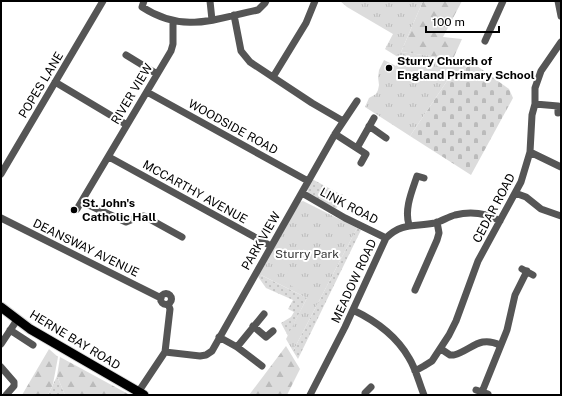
<svg xmlns="http://www.w3.org/2000/svg" width="562" height="396" font-family="'Public Sans',sans-serif">
  <style>
    .grass { fill: url(#grass-dots) }
    .forest { fill: url(#forest-firs) }
    .cemetery { fill: url(#cemetery-stones) }
    .park { fill: url(#park-tufts) }
    .pitch { fill: #dcdcdc }
    .lines { fill: none; stroke-linecap: round; stroke-linejoin: round }
    .major-casing { stroke: #dbdbdb; stroke-width: 11 }
    .minor { stroke: #555; stroke-width: 7 }
    .major { stroke: #000; stroke-width: 9 }
    .poi-dot { fill: #000; stroke: #fff; stroke-width: 1.5 }
    .labels { text-anchor: middle; stroke-width: 4; stroke-linejoin: round; paint-order: stroke }
    .poi-label { font-size: 12px; font-weight: bold; fill: #000; stroke: #fff; text-anchor: start }
    .street-label { font-size: 12px; fill: #000; stroke: #fff }
    .park-label { font-size: 12px; fill: #333; stroke: #fff }
  </style>
  <defs>
    <pattern id="grass-dots" width="8" height="8" patternUnits="userSpaceOnUse"><rect width="8" height="8" fill="#dcdcdc"/><path d="M2 2h.1M6 6h.1" fill="none" stroke="#bbb" stroke-width="1.8" stroke-linecap="round"/></pattern>
    <pattern id="forest-firs" width="22" height="20" patternUnits="userSpaceOnUse"><rect width="22" height="20" fill="#dcdcdc"/><path d="M5 1l3.5 6h-7zM16 11l3.5 6h-7z" fill="#bbb"/></pattern>
    <pattern id="cemetery-stones" width="16" height="16" patternUnits="userSpaceOnUse"><rect width="16" height="16" fill="#dcdcdc"/><path d="M2 7V4a2 2 0 0 1 4 0v3zM10 15v-3a2 2 0 0 1 4 0v3z" fill="#bbb"/></pattern>
    <pattern id="park-tufts" width="24" height="20" patternUnits="userSpaceOnUse"><rect width="24" height="20" fill="#dcdcdc"/><path d="M3 7l-1-3M5 7V3M7 7l1-3M15 17l-1-3M17 17v-4M19 17l1-3" fill="none" stroke="#bbb"/></pattern>
  </defs>
  <rect width="100%" height="100%" fill="#fff"/>
  <!-- grass -->
  <path class="grass" d="M 312,179 L 340,194 L 343,194 L 336,209 L 308,194 L 307,188 Z
    M 357,228 L 361,230 L 298,359 L 293,351 Z
    M 257,273 L 307,298 L 288,336 L 281,323 L 291,317 L 294,312 L 288,309 L 293,300 L 266,288 L 259,278 Z
    M 57,376 L 65,395 L 48,395 Z"/>
  <!-- forest -->
  <path class="forest" d="M 423,1 L 462,1 L 443,37 L 462,39 L 453,59 L 401,52 Z
    M 286,346 L 300,369 L 287,395 L 249,395 Z
    M 49,349 L 58,357 L 53,384 L 48,395 L 22,395 Z
    M 60,357 L 130,395 L 65,395 L 57,376 Z"/>
  <!-- cemetery -->
  <path class="cemetery" d="M 473,63 L 509,89 L 513,98 L 471,175 L 410,136 L 447,81 Z"/>
  <!-- park -->
  <path class="park" d="M 340,1 L 423,1 L 401,52 L 453,59 L 473,63 L 447,81 L 410,136 L 365,107 L 369,98 L 376,94 L 378,90 L 379,85 L 378,77 L 379,70 L 384,60 L 396,66 L 401,59 L 385,49 L 393,34 L 347,7 Z
    M 303,201 L 357,228 L 293,351 L 286,339 L 307,298 L 257,273 L 300,202 Z"/>
  <!-- pitch -->
  <path class="pitch" d="M 289,270 L 309,280 L 303,292 L 284,282 Z"/>
  <g class="lines">
    <!-- major casing -->
    <g class="major-casing">
      <path id="major" d="M 1,307 L 30,329 L 144,395"/>
    </g>
    <!-- minor -->
    <path class="minor" d="M 144,1 L 142,7 C 184,34 214,19 258,10 L 265,3 L 266,1
      M 210,1 L 212,20
      M 558,1 L 561,16
      M 234,15 L 241,51 L 250,62 L 312,103 L 343,121
      M 485,41 L 503,1
      M 126,55 L 157,74
      M 273,77 L 306,23 L 315,1
      M 55,82 L 127,125
      M 147,92 L 308,181
      M 535,104 L 558,106 L 558,113
      M 369,126 L 386,138
      M 335,134 L 366,154 L 361,163
      M 357,148 L 374,118
      M 530,152 L 561,167
      M 109,157 L 271,246
      M 1,174 L 103,1
      M 302,193 L 345,218 L 386,238
      M 515,193 L 526,197 L 541,209 L 561,216
      M 82,202 L 126,222 L 140,216 L 144,216 L 182,237
      M 77,209 L 171,51 L 173,44 L 173,21
      M 1,218 L 161,298
      M 409,225 C 404,209 412,191 417,176 L 424,178
      M 522,269 L 533,275
      M 415,290 L 437,240 L 439,233 L 437,222
      M160.5 299a5.5 5.5 0 1 1 11 0a5.5 5.5 0 1 1-11 0Z
      M 353,310 C 376,321 396,335 409,358 C 416,369 419,383 424,395
      M 253,326 L 266,337 L 273,331
      M 10,330 L 33,345
      M 219,337 L 237,347 L 262,366
      M 1,344 L 17,320
      M 237,347 L 264,314
      M 441,349 L 450,355 L 454,355 C 472,350 479,335 500,345
      M 165,352 L 200,356 L 206,355 L 212,351 L 335,134 L 357,101
      M 1,367 L 14,382 L 14,386 L 6,395
      M 415,371 L 424,366 L 432,361 L 449,335 L 456,321 L 478,261 L 521,182 L 530,152 L 532,115 L 535,104 L 535,88 L 541,71 L 561,42
      M 476,390 L 488,394
      M 139,391 L 165,352 L 170,309 L 168,304
      M 482,392 L 507,330 L 515,295 L 527,271
      M 310,395 L 345,327 L 386,238 C 402,222 415,227 435,223 C 442,221 448,217 455,215 C 472,211 486,213 500,221
      M 366,395 L 365,393 L 371,387"/>
    <!-- major -->
    <use href="#major" class="major"/>
  </g>
  <!-- markers -->
  <g class="poi-dot">
    <circle cx="389" cy="68" r="4"/>
    <circle cx="74" cy="210" r="4"/>
  </g>
  <g class="labels">
    <!-- poi labels -->
    <g class="poi-label">
      <text x="397" y="65">Sturry Church of<tspan x="397" dy="14">England Primary School</tspan></text>
      <text x="82" y="207">St. John's<tspan x="82" dy="14">Catholic Hall</tspan></text>
    </g>
    <!-- street labels -->
    <g class="street-label">
      <text transform="translate(41 85) rotate(-59)" y="4">POPES LANE</text>
      <text transform="translate(132 94) rotate(-59)" y="4">RIVER VIEW</text>
      <text transform="translate(233 127) rotate(29)" y="4">WOODSIDE ROAD</text>
      <text transform="translate(195 192) rotate(29)" y="4">MCCARTHY AVENUE</text>
      <text transform="translate(349 206) rotate(28)" y="4">LINK ROAD</text>
      <text transform="translate(494 208) rotate(-62)" y="4">CEDAR ROAD</text>
      <text transform="translate(261 241) rotate(-60)" y="4">PARK VIEW</text>
      <text transform="translate(86 248) rotate(26)" y="4">DEANSWAY AVENUE</text>
      <text transform="translate(354 281) rotate(-65)" y="4">MEADOW ROAD</text>
      <text transform="translate(75 340) rotate(31)" y="4">HERNE BAY ROAD</text>
    </g>
    <!-- park labels -->
    <g class="park-label">
      <text x="307" y="258">Sturry Park</text>
    </g>
  </g>
  <!-- border -->
  <rect width="562" height="396" fill="none" stroke="#000000" stroke-width="4"/>
  <!-- scale -->
  <path d="M426 26v6h73v-6" fill="none" stroke="#000000" stroke-width="2"/>
  <text x="432" y="26" font-size="12" fill="#000000" stroke="#ffffff" stroke-width="3" paint-order="stroke">100 m</text>
</svg>
